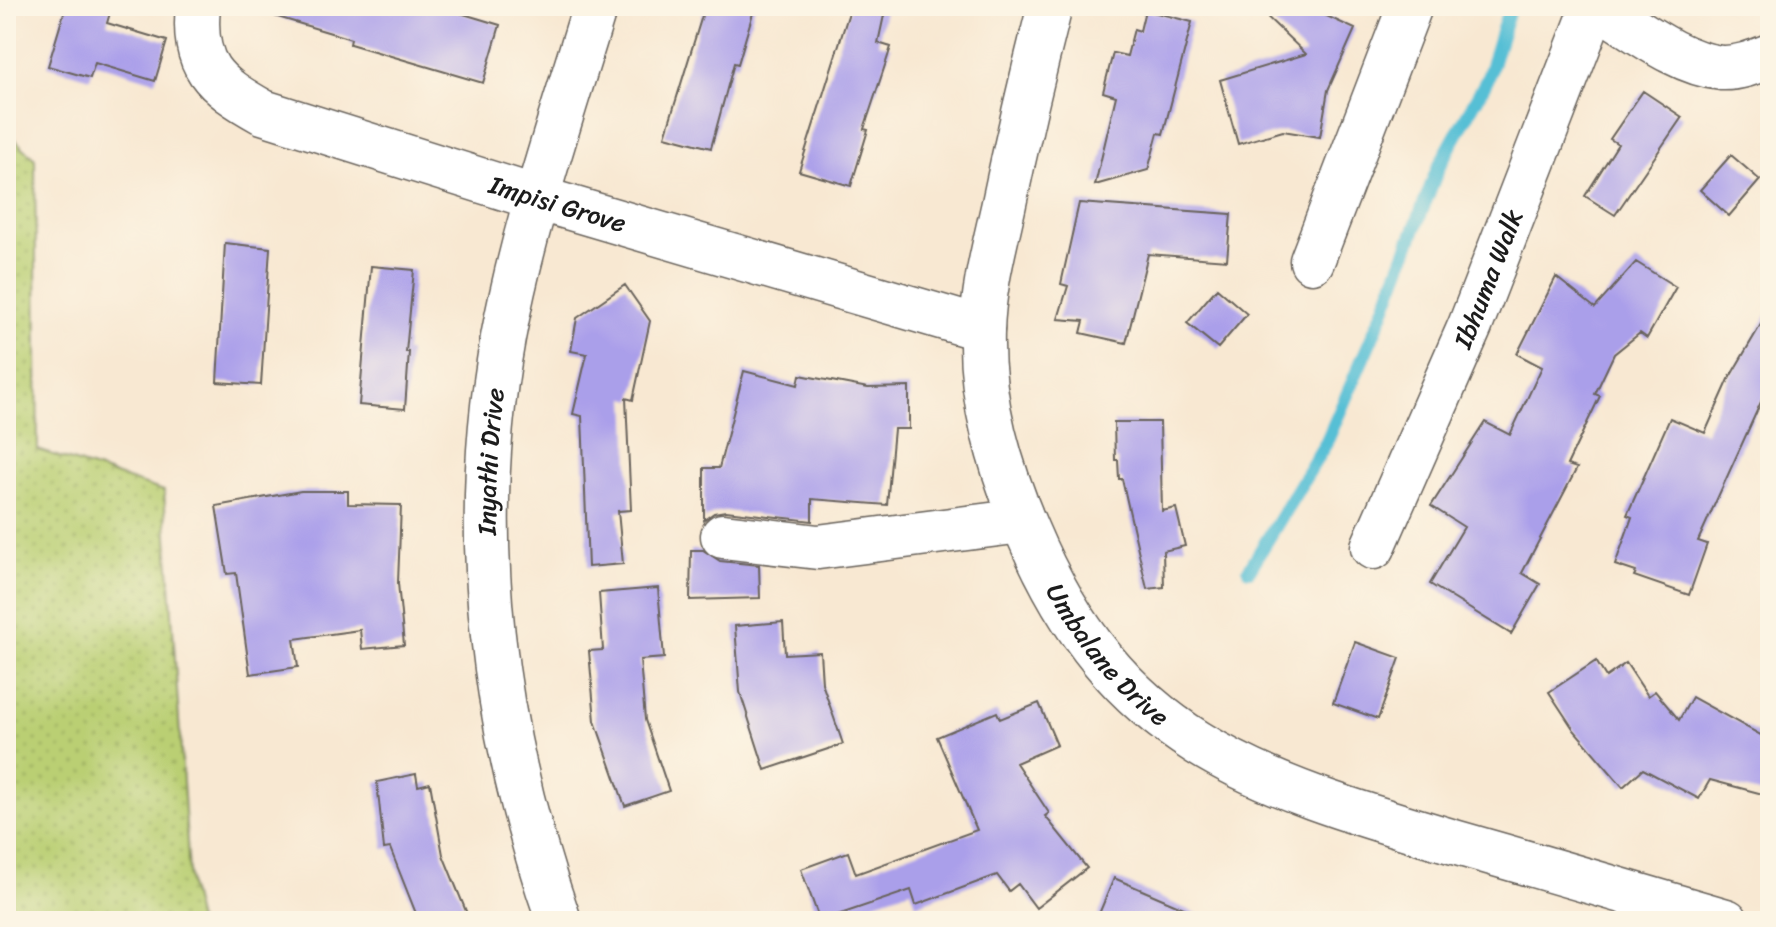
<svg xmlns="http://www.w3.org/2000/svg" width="1776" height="927" font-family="Sriracha,sans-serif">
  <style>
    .grass { fill: url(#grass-dots); stroke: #6b7648; stroke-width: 2 }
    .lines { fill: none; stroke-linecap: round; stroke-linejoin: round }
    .stream { stroke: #57bfd5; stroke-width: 14 }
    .building { fill: #aa9fea }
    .minor-casing { stroke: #69635c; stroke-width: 47 }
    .minor { stroke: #fff; stroke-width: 44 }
    .labels { text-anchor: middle; stroke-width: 6; stroke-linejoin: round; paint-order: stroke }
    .street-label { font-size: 26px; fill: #1c1c1c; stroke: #fcf5e5 }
  </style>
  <defs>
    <pattern id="grass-dots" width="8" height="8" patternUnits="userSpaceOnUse" patternTransform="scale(2)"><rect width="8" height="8" fill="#bacf73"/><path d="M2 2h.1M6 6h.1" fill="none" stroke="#9fb163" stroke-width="1.8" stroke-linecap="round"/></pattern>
  </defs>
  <rect width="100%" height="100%" fill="#fcf5e5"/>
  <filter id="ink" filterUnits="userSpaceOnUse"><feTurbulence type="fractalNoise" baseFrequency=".0125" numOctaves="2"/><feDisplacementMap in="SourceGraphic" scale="16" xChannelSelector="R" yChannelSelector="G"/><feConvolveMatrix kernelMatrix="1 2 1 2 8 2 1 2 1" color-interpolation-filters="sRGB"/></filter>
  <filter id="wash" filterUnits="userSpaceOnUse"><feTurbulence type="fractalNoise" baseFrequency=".006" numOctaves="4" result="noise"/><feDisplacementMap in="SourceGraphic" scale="32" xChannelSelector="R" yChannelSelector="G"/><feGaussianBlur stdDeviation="1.8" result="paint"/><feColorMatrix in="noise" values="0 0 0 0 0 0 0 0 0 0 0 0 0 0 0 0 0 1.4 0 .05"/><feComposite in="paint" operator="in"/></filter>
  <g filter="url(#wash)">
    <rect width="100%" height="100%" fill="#f8e8d2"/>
    <!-- grass -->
    <path class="grass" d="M 6,131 L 35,159 L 38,450 L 164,491 L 190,888 L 198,921 L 6,921 Z"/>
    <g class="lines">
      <!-- stream -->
      <path class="stream" d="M 1249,570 L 1326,443 L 1383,312 L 1438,168 L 1488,78 L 1510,6"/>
    </g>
    <g id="blocks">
      <!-- building -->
      <path class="building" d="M 66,6 L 112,6 L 107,23 L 167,41 L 155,81 L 95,63 L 90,78 L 48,66 Z
        M 272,6 L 437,6 L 500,25 L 483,83 L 350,44 L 351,39 L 271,15 Z
        M 705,6 L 755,6 L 738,64 L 734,63 L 711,148 L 665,136 Z
        M 851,6 L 886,6 L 878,43 L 891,47 L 864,129 L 868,130 L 851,186 L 799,171 Z
        M 1256,6 L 1305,6 L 1355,29 L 1328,90 L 1320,137 L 1283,131 L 1238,144 L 1220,80 L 1306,54 Z
        M 1145,10 L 1192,22 L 1163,134 L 1158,133 L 1148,170 L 1095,185 L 1116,96 L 1103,92 L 1113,53 L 1127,56 L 1134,29 L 1140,31 Z
        M 1643,91 L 1682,117 L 1615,215 L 1585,196 L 1618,144 L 1610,139 Z
        M 1731,155 L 1760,180 L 1729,216 L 1700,190 Z
        M 1079,203 L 1231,214 L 1227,260 L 1148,254 L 1126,343 L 1081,333 L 1084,321 L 1058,319 L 1068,286 L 1061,284 Z
        M 225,243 L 270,248 L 261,385 L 217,382 Z
        M 1636,262 L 1676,287 L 1647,338 L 1640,333 L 1614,354 L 1595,394 L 1600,396 L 1567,465 L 1577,468 L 1522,573 L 1540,584 L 1511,634 L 1430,584 L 1464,527 L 1431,506 L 1485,422 L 1510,435 L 1542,367 L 1517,354 L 1556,277 L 1595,308 Z
        M 371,266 L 414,270 L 406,352 L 409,352 L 405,409 L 359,405 Z
        M 625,285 L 650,321 L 633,400 L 626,398 L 631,510 L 618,511 L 623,564 L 588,567 L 582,416 L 573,414 L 587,354 L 571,351 L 577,318 Z
        M 1217,288 L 1247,314 L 1218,348 L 1187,323 Z
        M 1770,309 L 1770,382 L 1698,541 L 1707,544 L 1689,595 L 1634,576 L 1636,572 L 1615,565 L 1632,517 L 1627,515 L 1670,418 L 1705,433 L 1730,377 Z
        M 744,371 L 798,385 L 800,375 L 868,388 L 909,387 L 909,429 L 894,429 L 887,505 L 812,499 L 812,521 L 726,511 L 714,513 L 704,520 L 704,468 L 719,468 Z
        M 1114,422 L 1160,422 L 1162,511 L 1176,508 L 1185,546 L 1163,551 L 1164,587 L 1147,589 L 1122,479 L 1119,479 L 1118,460 L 1115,460 Z
        M 301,491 L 348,491 L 348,504 L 401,505 L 398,583 L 404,645 L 362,649 L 360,630 L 294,639 L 298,667 L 250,674 L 236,573 L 227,574 L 216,506 Z
        M 691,550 L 703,550 L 720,561 L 759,565 L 760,598 L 690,600 Z
        M 658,588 L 664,658 L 640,660 L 645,720 L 669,791 L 625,806 L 595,721 L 589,651 L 603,650 L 599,593 Z
        M 783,622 L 785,654 L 820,652 L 822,683 L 843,744 L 765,770 L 740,692 L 735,626 Z
        M 1355,642 L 1400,658 L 1378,719 L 1333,703 Z
        M 1596,661 L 1606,677 L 1626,663 L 1648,696 L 1655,691 L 1679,720 L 1692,697 L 1770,740 L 1770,796 L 1710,780 L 1699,799 L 1643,769 L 1623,787 L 1574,730 L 1549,692 Z
        M 1039,703 L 1057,745 L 1016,763 L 1049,813 L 1045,816 L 1087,868 L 1036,908 L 1018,884 L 1009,891 L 997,875 L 916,905 L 911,890 L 820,921 L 801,869 L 848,852 L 856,874 L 977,830 L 937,737 L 997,712 L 1000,719 Z
        M 416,774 L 418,786 L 430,783 L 443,855 L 470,921 L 419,921 L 390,848 L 384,849 L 377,782 Z
        M 1114,878 L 1214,921 L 1096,921 Z"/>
    </g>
  </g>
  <g filter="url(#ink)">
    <use href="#blocks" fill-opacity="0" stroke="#69635c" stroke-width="2"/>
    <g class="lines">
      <!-- minor casing -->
      <g class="minor-casing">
        <g id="minor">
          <path id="s1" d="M 198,6 C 192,66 213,84 263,112 L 537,198 L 982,329"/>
          <path id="s2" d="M 1050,6 C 1033,73 1017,141 1003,208 C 994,248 983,290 982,331 C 980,401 1000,468 1027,531 C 1116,741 1251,782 1454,842 C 1545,868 1636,895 1726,921"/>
          <path d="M 1598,6 C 1635,28 1677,63 1721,68 C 1738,69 1755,62 1770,56"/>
          <path d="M 1312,261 L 1410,6"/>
          <path d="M 723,536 L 818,547 L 1022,521"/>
          <path id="s3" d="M 1373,547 L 1470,326 L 1594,6"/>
          <path id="s4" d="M 559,921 C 493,734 467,535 503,338 C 524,225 562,116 595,6"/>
        </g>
      </g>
      <!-- minor -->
      <use href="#minor" class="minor"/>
    </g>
  </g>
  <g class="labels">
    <!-- street labels -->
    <g class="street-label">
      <text dy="9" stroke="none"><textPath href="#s1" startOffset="444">Impisi Grove</textPath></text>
      <text dy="9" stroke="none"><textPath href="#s3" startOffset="292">Ibhuma Walk</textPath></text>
      <text dy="9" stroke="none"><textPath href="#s4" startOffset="468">Inyathi Drive</textPath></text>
      <text dy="9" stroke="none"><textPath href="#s2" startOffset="688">Umbalane Drive</textPath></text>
    </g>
  </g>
  <!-- margin -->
  <rect width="1776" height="927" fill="none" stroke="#fcf5e5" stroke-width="32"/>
</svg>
